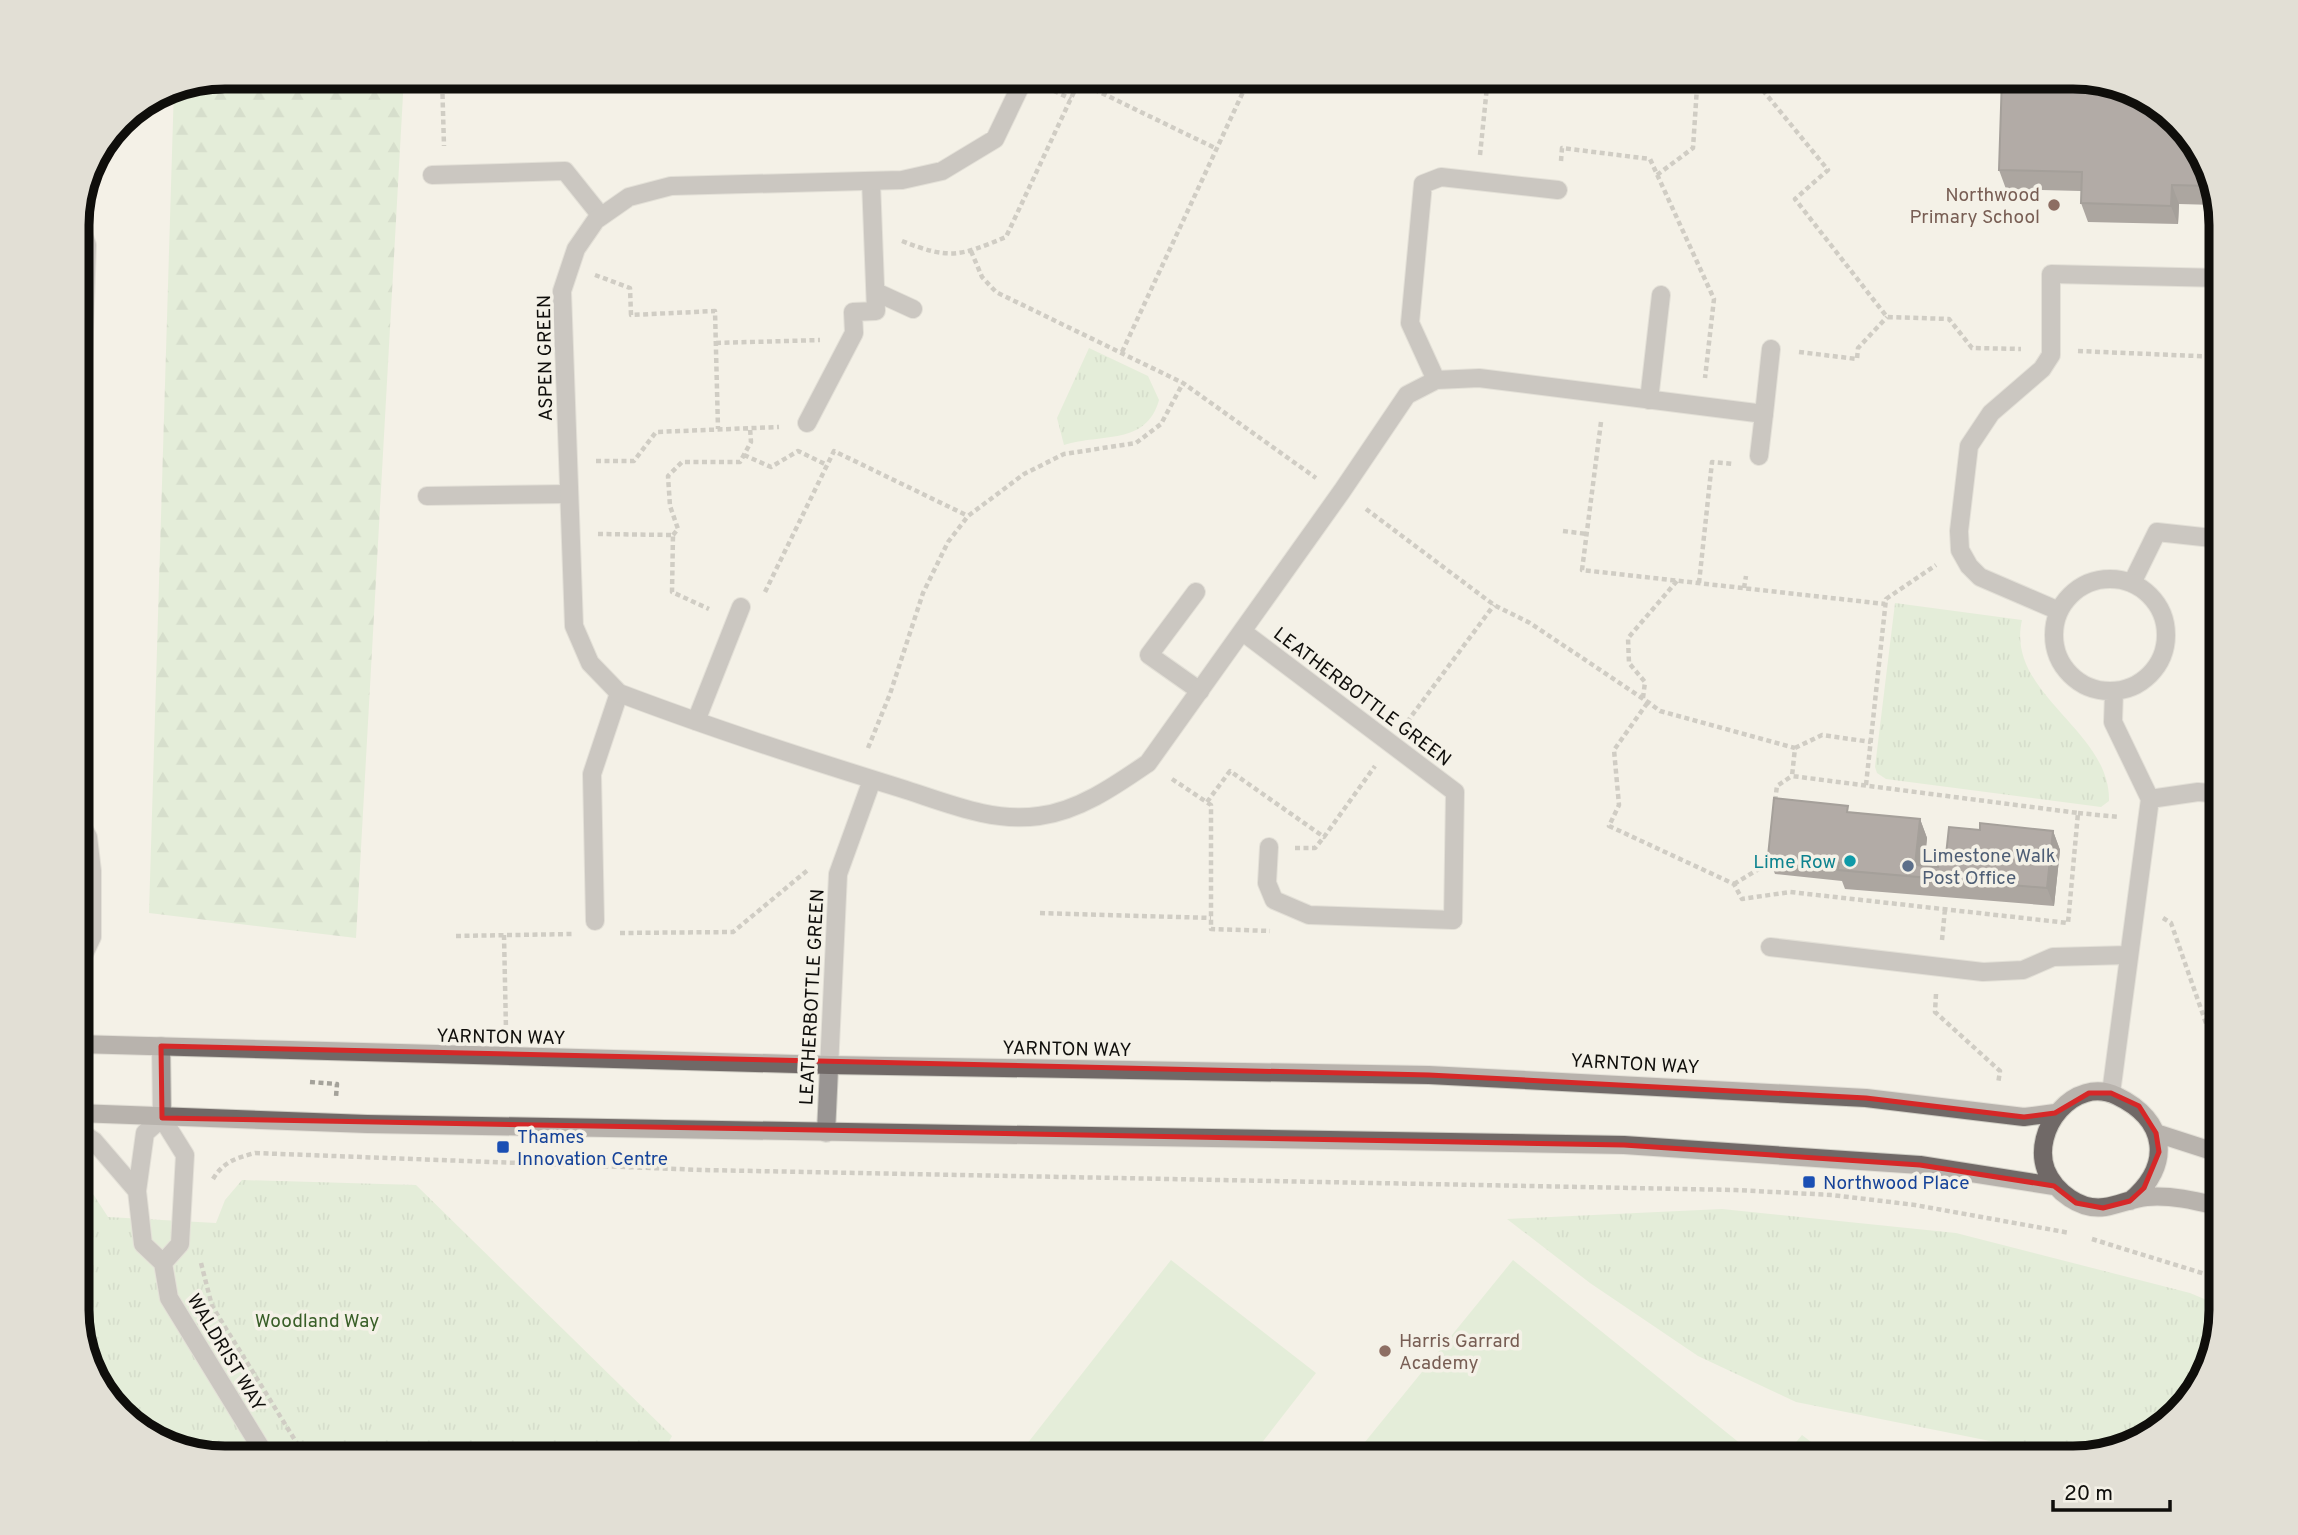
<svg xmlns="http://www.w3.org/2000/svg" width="2298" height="1535" font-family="Overpass,sans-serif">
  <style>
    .grass { fill: url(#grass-tufts) }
    .forest { fill: url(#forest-firs) }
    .garden { fill: #d1e9c7 }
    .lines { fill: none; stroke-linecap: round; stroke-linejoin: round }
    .lane-casing { stroke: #cfcdc4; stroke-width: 20 }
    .street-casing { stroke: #cfcdc4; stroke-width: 20 }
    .secondary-casing { stroke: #cfcdc4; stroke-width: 20 }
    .path { stroke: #a4a29a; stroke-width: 4.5; stroke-dasharray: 5 3.5; stroke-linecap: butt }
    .lane { stroke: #999593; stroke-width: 18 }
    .street { stroke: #999593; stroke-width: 18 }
    .secondary { stroke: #706967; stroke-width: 18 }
    .wall { fill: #544c4b }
    .shaded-wall { fill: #453e3d }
    .building { fill: #625857; stroke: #453e3d; stroke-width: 2 }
    .marked { fill: none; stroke: #d62828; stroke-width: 5; stroke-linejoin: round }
    .education-dot { fill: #8d6e63; stroke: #f4f1e7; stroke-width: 2.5 }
    .culture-dot { fill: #0f9aa8; stroke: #f4f1e7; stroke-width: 2.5 }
    .service-dot { fill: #5c6f8a; stroke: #f4f1e7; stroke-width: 2.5 }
    .transit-dot { fill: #1a4fb4; stroke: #f4f1e7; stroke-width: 2.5 }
    .labels { text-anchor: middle; stroke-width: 7; stroke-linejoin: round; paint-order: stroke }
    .education-label { font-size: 19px; fill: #785e54; stroke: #f4f1e7; text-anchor: end }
    .street-label { font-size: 19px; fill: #0f0e0b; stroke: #f4f1e7 }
    .service-label { font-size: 19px; fill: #4e5e75; stroke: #f4f1e7; text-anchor: start }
    .culture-label { font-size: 19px; fill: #0d838f; stroke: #f4f1e7; text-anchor: end }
    .transit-label { font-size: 19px; fill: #164399; stroke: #f4f1e7; text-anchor: start }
    .park-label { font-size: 19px; fill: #385e27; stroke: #f4f1e7 }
    .rim { fill: none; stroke: #0f0e0b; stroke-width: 9 }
  </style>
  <defs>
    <pattern id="grass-tufts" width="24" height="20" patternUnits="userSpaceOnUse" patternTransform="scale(1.75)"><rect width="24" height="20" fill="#d1e9c7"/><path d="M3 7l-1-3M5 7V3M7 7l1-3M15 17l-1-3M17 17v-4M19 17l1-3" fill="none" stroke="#b2c7aa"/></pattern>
    <pattern id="forest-firs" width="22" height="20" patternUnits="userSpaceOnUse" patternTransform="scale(1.75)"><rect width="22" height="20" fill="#d1e9c7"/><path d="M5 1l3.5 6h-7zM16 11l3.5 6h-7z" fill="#b2c7aa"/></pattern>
  </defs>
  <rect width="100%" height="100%" fill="#f4f1e7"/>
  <!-- grass -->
  <path class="grass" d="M 1089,348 L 1148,376 L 1159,400 C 1146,446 1102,433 1064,445 L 1057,418 Z
    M 1895,603 L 2022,620 C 2005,694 2111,730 2109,801 L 2101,807 L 1886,779 L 1877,773 L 1875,767 Z
    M 77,1177 L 84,1180 L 108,1217 L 216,1223 L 225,1200 L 242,1180 L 416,1185 L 672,1436 L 660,1458 L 225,1458 L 143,1433 L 97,1384 L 77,1319 Z
    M 1722,1209 L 1956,1233 L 2190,1293 L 2221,1306 L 2221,1311 L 2196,1392 L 2147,1438 L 2074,1458 L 2029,1458 L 1995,1442 L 1796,1402 L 1698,1356 L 1590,1283 L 1507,1219 Z"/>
  <!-- forest -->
  <path class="forest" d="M 225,77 L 404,77 L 356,938 L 149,913 L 174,87 Z"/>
  <!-- garden -->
  <path class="garden" d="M 1171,1260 L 1316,1373 L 1250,1458 L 1016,1458 Z
    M 1513,1260 L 1752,1453 L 1748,1458 L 1352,1458 Z
    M 1802,1435 L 1832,1458 L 1783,1458 Z"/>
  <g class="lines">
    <!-- lane casing -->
    <g class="lane-casing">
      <path id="lane" d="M 432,175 L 565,171 L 601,216
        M 77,216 L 87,245 L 77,533
        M 876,292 L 913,309
        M 2051,336 L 2051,274 L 2221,278
        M 1649,400 L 1661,295
        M 1764,414 L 1771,349
        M 807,423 L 854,333 L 853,312 L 876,311 L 871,181
        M 427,496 L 568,494
        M 2132,583 L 2157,532 L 2221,539
        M 1196,592 L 1149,655 L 1200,691
        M 696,721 L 741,607
        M 77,817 L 88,837 L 92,871 L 92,937 L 83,956 L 77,957
        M 1269,847 L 1267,883 L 1274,900 L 1309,915 L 1453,920
        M 595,921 L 592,774 L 619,693"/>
    </g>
    <!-- street casing -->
    <g class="street-casing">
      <path id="street" d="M 1019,89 L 995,139 L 942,171 L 902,180 L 671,186 L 629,197 L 596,220 L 576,249 L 562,291 L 574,626 L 590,663 L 619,693 C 711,728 806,759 900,788 C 945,802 992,823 1039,816 C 1079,811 1116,785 1148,763 L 1342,491 L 1407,395 L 1436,380 L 1410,323 L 1423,184 L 1441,177 L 1558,190
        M 2051,336 L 2051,355 L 2042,369 L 1991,413 L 1969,446 L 1959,531 L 1960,550 L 1969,566 L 1980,577 L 2059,611
        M 1436,380 L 1479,378 L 1764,414 L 1759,456
        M2054 635a56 56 0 1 1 112 0a56 56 0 1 1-112 0Z
        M 1243,632 L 1455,792 L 1453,920
        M 2114,692 L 2113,722 L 2150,799
        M 1770,947 L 1983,972 L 2023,970 L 2053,957 L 2128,955
        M 161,1046 L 162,1118 L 185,1155 L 180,1244 L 163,1263
        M 2111,1093 L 2150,799 L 2198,792 L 2221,794
        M 77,1130 L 94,1141 L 137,1191 L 143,1244 L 163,1263 L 169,1298 L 267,1458
        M 826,1133 L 838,874 L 872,780
        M 137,1191 L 145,1133 L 162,1118"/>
    </g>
    <!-- secondary casing -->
    <g class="secondary-casing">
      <path id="secondary" d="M 77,1044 L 830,1065 L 1429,1075 L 1866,1098 L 2024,1117 L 2055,1113
        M 77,1113 L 367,1124 L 1624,1145 L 1920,1165 L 2054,1186
        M 2156,1133 L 2221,1154
        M 2130,1201 C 2173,1165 2167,1120 2117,1096 C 2074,1075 2031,1130 2046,1170 C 2055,1192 2081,1211 2105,1207 C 2119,1205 2133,1198 2147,1197 C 2173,1195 2196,1201 2221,1207"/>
    </g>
    <!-- path -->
    <path class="path" d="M 442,77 L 444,146
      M 1752,77 L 1828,170 L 1795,199 L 1887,317 L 1949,319 L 1972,348 L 2021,349
      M 1079,82 L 1215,148
      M 1046,87 L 1071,99
      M 1480,155 L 1488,77
      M 1561,161 L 1562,148 L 1650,159 L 1714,299 L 1705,378
      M 1657,175 L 1693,148 L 1697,87 L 1707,77
      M 902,241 C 950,260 960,256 1006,237 L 1081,77
      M 971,251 L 982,277 L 996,292 L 1183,383 L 1316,478
      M 595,275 L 630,288 L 631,315 L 715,311 L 718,429
      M 716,343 L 820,340
      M 2078,351 L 2221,357
      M 1122,352 L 1250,77
      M 1799,352 L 1857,359 L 1858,348 L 1887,317
      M 1601,422 L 1582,570 L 1885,604
      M 744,455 L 771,467 L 798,451 L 827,465
      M 596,461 L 634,461 L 656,432 L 779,427
      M 1366,509 L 1494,605 L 1530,623 L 1648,702 L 1660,711 L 1795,748 L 1792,776 L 2078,813 L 2068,923 L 1790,892 L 1742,899 L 1734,884 L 1609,826 L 1619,805 L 1614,750 L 1648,702
      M 1563,531 L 1587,534
      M 598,534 L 673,535 L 672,592 L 709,609
      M 673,535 L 678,529 L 670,506 L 668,476 L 682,462 L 740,462 L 751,442 L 750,428
      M 1699,583 L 1712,462 L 1733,464
      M 1744,588 L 1746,576
      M 765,592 L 834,451 L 968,516
      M 1643,698 L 1645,682 L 1629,663 L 1628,638 L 1677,581
      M 1407,722 L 1494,605
      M 868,748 L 890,694 L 923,593 L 948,542 L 968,516 L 1024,474 L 1064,454 L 1136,443 L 1161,424 L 1183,383
      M 1795,748 L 1822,735 L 1871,742
      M 1172,779 L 1211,805 L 1211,929 L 1270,931
      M 1866,785 L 1886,599 L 1936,565
      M 1775,801 L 1777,786 L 1792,776
      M 1207,802 L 1230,771 L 1324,837 L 1375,766
      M 2078,813 L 2119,817
      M 1295,848 L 1315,848 L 1324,837
      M 1734,884 L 1767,864 L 1769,852
      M 1040,913 L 1211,918
      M 2163,918 L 2171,923 L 2208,1029 L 2221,1049
      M 620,933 L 733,932 L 809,869
      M 504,935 L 506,1030
      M 456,936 L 572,934
      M 1942,940 L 1945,909
      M 1936,994 L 1935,1012 L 2000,1071 L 1998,1084
      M 310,1082 L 337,1084 L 336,1097
      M 213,1179 C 223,1162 236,1158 255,1153 L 703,1170 L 1736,1190 L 1832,1195 L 1915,1205 L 2070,1233
      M 2092,1239 L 2221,1279
      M 201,1263 L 212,1306 L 306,1458"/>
    <!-- lane -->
    <use href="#lane" class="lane"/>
    <!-- street -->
    <use href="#street" class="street"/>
    <!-- secondary -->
    <use href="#secondary" class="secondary"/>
  </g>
  <!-- wall -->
  <path class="wall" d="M 2201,151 L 2216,205 L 2179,204 L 2178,224 L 2088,222 L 2081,203 L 2081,191 L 2006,189 L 1999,170 Z
    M 1850,812 L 1920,819 L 1927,838 L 1924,866 L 1938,867 L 1946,855 L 1980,830 L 2053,831 L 2060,850 L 2054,906 L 1845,889 L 1842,881 L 1775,874 L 1768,856 Z"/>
  <!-- shaded-wall -->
  <path class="shaded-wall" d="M 2172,185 L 2179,204 L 2178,224 L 2171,206 Z
    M 1920,819 L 1927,838 L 1923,877 L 1915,865 Z
    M 2053,831 L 2060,850 L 2054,906 L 2047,888 Z"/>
  <!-- building -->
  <path class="building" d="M 2002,77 L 2073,77 L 2155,102 L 2201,151 L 2211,186 L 2172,185 L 2171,206 L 2081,203 L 2082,172 L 1999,170 Z
    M 1774,798 L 1848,806 L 1847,812 L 1920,819 L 1915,865 L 1938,867 L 1940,854 L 1946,855 L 1949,827 L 1980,830 L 1980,823 L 2053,831 L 2047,888 L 1838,870 L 1839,863 L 1768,856 Z"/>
  <!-- marked area -->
  <path d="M0 0H2298V1535H0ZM 161,1046 L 1429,1075 L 1866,1098 L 2024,1117 L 2055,1113 L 2089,1093 L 2111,1093 L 2139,1106 L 2156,1133 L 2159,1152 L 2144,1188 L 2130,1201 L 2103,1208 L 2076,1203 L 2054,1186 L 1920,1165 L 1624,1145 L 162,1118 Z" fill="#f4f1e7" fill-opacity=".55" fill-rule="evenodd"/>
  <path class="marked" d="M 161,1046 L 1429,1075 L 1866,1098 L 2024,1117 L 2055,1113 L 2089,1093 L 2111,1093 L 2139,1106 L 2156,1133 L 2159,1152 L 2144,1188 L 2130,1201 L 2103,1208 L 2076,1203 L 2054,1186 L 1920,1165 L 1624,1145 L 162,1118 Z"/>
  <!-- markers -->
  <g class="education-dot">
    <circle cx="2054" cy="205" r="7"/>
    <circle cx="1385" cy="1351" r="7"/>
  </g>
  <circle class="culture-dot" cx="1850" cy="861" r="7"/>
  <circle class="service-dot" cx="1908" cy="866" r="7"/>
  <g class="transit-dot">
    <rect x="496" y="1140" width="14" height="14" rx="3.5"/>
    <rect x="1802" y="1175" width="14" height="14" rx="3.5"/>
  </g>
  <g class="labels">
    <!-- education labels -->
    <g class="education-label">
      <text x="2040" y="201">Northwood<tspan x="2040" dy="22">Primary School</tspan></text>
      <text x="1399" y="1347" text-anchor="start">Harris Garrard<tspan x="1399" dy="22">Academy</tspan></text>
    </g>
    <!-- street labels -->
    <g class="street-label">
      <text transform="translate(544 358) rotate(-91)" y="7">ASPEN GREEN</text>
      <text transform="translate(1363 696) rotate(37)" y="7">LEATHERBOTTLE GREEN</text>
      <text transform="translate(811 997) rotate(-87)" y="7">LEATHERBOTTLE GREEN</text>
      <text transform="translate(501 1036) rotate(1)" y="7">YARNTON WAY</text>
      <text transform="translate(1067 1048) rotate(1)" y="7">YARNTON WAY</text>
      <text transform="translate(1635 1063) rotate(3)" y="7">YARNTON WAY</text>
      <text transform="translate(227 1352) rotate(59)" y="7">WALDRIST WAY</text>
    </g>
    <!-- service labels -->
    <g class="service-label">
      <text x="1922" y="862">Limestone Walk<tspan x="1922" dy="22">Post Office</tspan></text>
    </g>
    <!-- culture labels -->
    <g class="culture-label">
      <text x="1836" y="868">Lime Row</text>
    </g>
    <!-- transit labels -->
    <g class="transit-label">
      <text x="517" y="1143">Thames<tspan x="517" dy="22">Innovation Centre</tspan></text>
      <text x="1823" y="1189">Northwood Place</text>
    </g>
    <!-- park labels -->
    <g class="park-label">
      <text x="317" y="1327">Woodland Way</text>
    </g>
  </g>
  <!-- crop -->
  <path d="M0 0H2298V1535H0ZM225 89H2073A136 136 0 0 1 2209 225V1310A136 136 0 0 1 2073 1446H225A136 136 0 0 1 89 1310V225A136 136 0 0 1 225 89Z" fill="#e2dfd5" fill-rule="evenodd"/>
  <path class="rim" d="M225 89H2073A136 136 0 0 1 2209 225V1310A136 136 0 0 1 2073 1446H225A136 136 0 0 1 89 1310V225A136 136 0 0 1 225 89Z"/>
  <!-- scale -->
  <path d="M2053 1500v10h117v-10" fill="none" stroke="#0f0e0b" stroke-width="3.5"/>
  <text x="2064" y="1500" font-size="21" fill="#0f0e0b" stroke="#f4f1e7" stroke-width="5" paint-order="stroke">20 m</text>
</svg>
